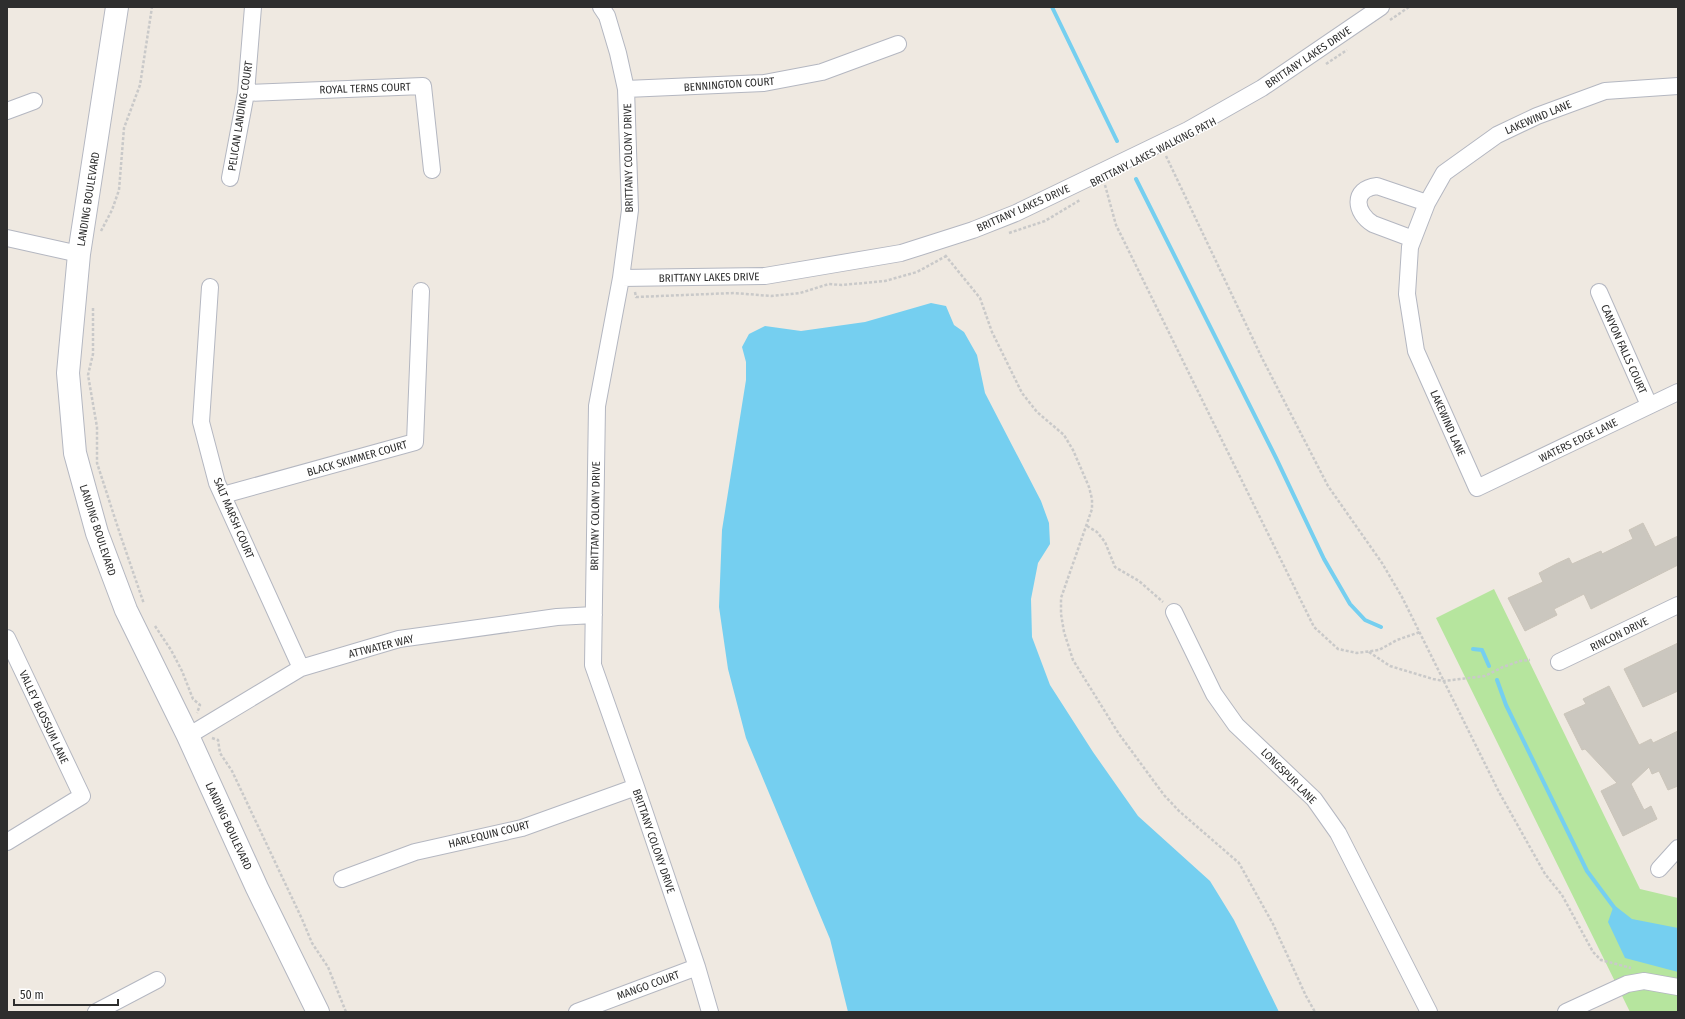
<svg xmlns="http://www.w3.org/2000/svg" width="1685" height="1019" font-family="'Fira Sans Condensed',sans-serif">
  <style>
    .green { fill: #b6e59e }
    .water { fill: #75cff0 }
    .lines { fill: none; stroke-linecap: round; stroke-linejoin: round }
    .stream { stroke: #75cff0; stroke-width: 4 }
    .building { fill: #cbc7bf; stroke: #cbc5ba }
    .street-casing { stroke: #b4b7c1; stroke-width: 18 }
    .secondary-casing { stroke: #b4b7c1; stroke-width: 24 }
    .path { stroke: #c9c9c9; stroke-width: 2.5; stroke-dasharray: 3 2; stroke-linecap: butt }
    .street { stroke: #fff; stroke-width: 16 }
    .secondary { stroke: #fff; stroke-width: 22 }
    .labels { text-anchor: middle; stroke-width: 3; stroke-linejoin: round; paint-order: stroke }
    .street-label { font-size: 11px; fill: #2e2e2e; stroke: #fff }
  </style>
  <rect width="100%" height="100%" fill="#efe9e1"/>
  <!-- green -->
  <path class="green" d="M 1494,589 L 1640,889 L 1678,898 L 1678,1012 L 1630,1012 L 1436,618 Z"/>
  <!-- water -->
  <path class="water" d="M 931,303 L 946,306 L 954,325 L 964,332 L 977,355 L 985,393 L 1041,501 L 1049,523 L 1050,544 L 1038,563 L 1031,599 L 1032,637 L 1050,685 L 1093,752 L 1138,816 L 1210,881 L 1234,920 L 1279,1012 L 848,1012 L 830,939 L 746,738 L 728,669 L 719,607 L 722,530 L 746,380 L 746,362 L 742,347 L 749,334 L 765,326 L 801,331 L 865,322 Z
    M 1614,905 L 1632,919 L 1678,928 L 1678,972 L 1625,958 L 1608,922 Z"/>
  <g class="lines">
    <!-- stream -->
    <path class="stream" d="M 1052,7 L 1117,141
      M 1136,179 L 1276,458 L 1324,559 L 1350,604 L 1365,620 L 1381,627
      M 1473,649 L 1482,650 L 1489,666
      M 1497,680 L 1506,705 L 1587,871 L 1616,910"/>
  </g>
  <!-- building -->
  <path class="building" d="M 1643,523 L 1655,547 L 1678,536 L 1678,565 L 1591,609 L 1584,594 L 1554,609 L 1557,615 L 1525,631 L 1508,598 L 1543,582 L 1539,573 L 1556,564 L 1569,558 L 1572,564 L 1601,551 L 1602,554 L 1633,539 L 1629,530 Z
    M 1678,643 L 1678,691 L 1643,707 L 1624,669 Z
    M 1609,686 L 1639,745 L 1651,739 L 1653,743 L 1678,731 L 1678,786 L 1668,790 L 1659,771 L 1652,774 L 1649,767 L 1631,784 L 1644,810 L 1651,806 L 1657,819 L 1623,836 L 1601,791 L 1617,783 L 1585,749 L 1582,750 L 1564,714 L 1586,704 L 1583,699 Z"/>
  <g class="lines">
    <!-- street casing -->
    <g class="street-casing">
      <path id="street" d="M 601,7 L 607,16 L 618,53 L 626,89 L 630,210 L 621,278 L 597,406 L 593,665 L 636,787 L 697,967 L 710,1012
        M 1678,86 L 1605,91 L 1537,116 L 1497,135 L 1444,173 L 1427,203 L 1410,247 L 1407,294 L 1416,351 L 1477,488 L 1678,392
        M 626,89 L 764,83 L 822,72 L 898,44
        M 246,93 L 423,86 L 432,170
        M 7,111 L 34,101
        M 230,178 L 246,93 L 253,7
        M 7,238 L 79,254
        M 1413,239 L 1373,224 C 1355,213 1351,189 1377,186 L 1427,203
        M 621,278 L 765,276 L 901,253 L 973,230 L 1016,213 L 1188,130 L 1262,88 L 1381,7
        M 210,287 L 201,422 L 217,483 L 301,668
        M 1599,292 L 1649,405
        M 223,495 L 415,442 L 421,291
        M 1174,612 L 1214,694 L 1236,725 L 1314,799 L 1338,833 L 1429,1012
        M 7,638 L 82,796 L 7,842
        M 1559,662 L 1678,605
        M 188,736 L 301,668 L 399,639 L 557,617 L 594,615
        M 1659,869 L 1678,848
        M 342,879 L 415,852 L 522,828 L 636,787
        M 96,1012 L 157,980
        M 577,1012 L 697,967
        M 1566,1012 L 1627,984 L 1644,981 L 1678,987"/>
    </g>
    <!-- secondary casing -->
    <g class="secondary-casing">
      <path id="secondary" d="M 117,7 L 79,254 L 68,373 L 75,453 L 97,533 L 126,610 L 188,736 L 257,888 L 318,1012"/>
    </g>
    <!-- path -->
    <path class="path" d="M 1390,20 L 1409,7
      M 1326,64 L 1347,50
      M 1166,156 L 1262,358 L 1328,486 L 1382,563 L 1402,597 L 1499,792 L 1545,874 L 1562,895 L 1593,952 L 1601,960 L 1631,968
      M 1105,185 L 1116,225 L 1314,627 L 1338,649 L 1357,653 L 1379,650 L 1397,640 L 1420,632
      M 101,231 L 112,210 L 119,190 L 124,128 L 140,85 L 152,7
      M 1009,233 L 1045,221 L 1080,200
      M 945,255 L 980,298 L 992,332 L 1022,393 L 1037,412 L 1064,435 L 1073,450 L 1089,487 L 1092,499 L 1092,509 L 1061,598 L 1061,614 L 1064,632 L 1073,660 L 1119,734 L 1164,795 L 1179,811 L 1239,863 L 1273,924 L 1306,996 L 1315,1012
      M 635,292 L 636,297 L 734,293 L 771,296 L 800,293 L 829,284 L 842,285 L 885,281 L 917,272 L 948,255
      M 93,308 L 93,354 L 88,375 L 97,427 L 97,463 L 120,534 L 144,604
      M 1087,526 L 1097,532 L 1105,542 L 1115,567 L 1139,581 L 1163,602
      M 155,626 L 171,650 L 182,671 L 193,699 L 200,705 L 197,713
      M 1369,652 L 1390,666 L 1433,679 L 1444,681 L 1485,676 L 1503,667 L 1520,661 L 1530,660
      M 212,738 L 218,740 L 220,753 L 232,771 L 302,919 L 312,943 L 328,967 L 346,1012"/>
    <!-- street -->
    <use href="#street" class="street"/>
    <!-- secondary -->
    <use href="#secondary" class="secondary"/>
  </g>
  <g class="labels">
    <!-- street labels -->
    <g class="street-label">
      <text transform="translate(1308 57) rotate(-34)" y="4">BRITTANY LAKES DRIVE</text>
      <text transform="translate(729 84) rotate(-4)" y="4">BENNINGTON COURT</text>
      <text transform="translate(365 88) rotate(-2)" y="4">ROYAL TERNS COURT</text>
      <text transform="translate(240 116) rotate(-81)" y="4">PELICAN LANDING COURT</text>
      <text transform="translate(1538 117) rotate(-23)" y="4">LAKEWIND LANE</text>
      <text transform="translate(1153 152) rotate(-27)" y="4">BRITTANY LAKES WALKING PATH</text>
      <text transform="translate(628 158) rotate(-91)" y="4">BRITTANY COLONY DRIVE</text>
      <text transform="translate(88 199) rotate(-81)" y="4">LANDING BOULEVARD</text>
      <text transform="translate(1023 208) rotate(-24)" y="4">BRITTANY LAKES DRIVE</text>
      <text transform="translate(709 277) rotate(-1)" y="4">BRITTANY LAKES DRIVE</text>
      <text transform="translate(1624 349) rotate(66)" y="4">CANYON FALLS COURT</text>
      <text transform="translate(1448 423) rotate(66)" y="4">LAKEWIND LANE</text>
      <text transform="translate(1578 440) rotate(-26)" y="4">WATERS EDGE LANE</text>
      <text transform="translate(357 458) rotate(-16)" y="4">BLACK SKIMMER COURT</text>
      <text transform="translate(595 516) rotate(-89)" y="4">BRITTANY COLONY DRIVE</text>
      <text transform="translate(234 518) rotate(67)" y="4">SALT MARSH COURT</text>
      <text transform="translate(98 530) rotate(72)" y="4">LANDING BOULEVARD</text>
      <text transform="translate(1619 634) rotate(-26)" y="4">RINCON DRIVE</text>
      <text transform="translate(381 646) rotate(-14)" y="4">ATTWATER WAY</text>
      <text transform="translate(44 717) rotate(65)" y="4">VALLEY BLOSSUM LANE</text>
      <text transform="translate(1289 776) rotate(45)" y="4">LONGSPUR LANE</text>
      <text transform="translate(229 826) rotate(65)" y="4">LANDING BOULEVARD</text>
      <text transform="translate(489 834) rotate(-14)" y="4">HARLEQUIN COURT</text>
      <text transform="translate(654 841) rotate(71)" y="4">BRITTANY COLONY DRIVE</text>
      <text transform="translate(648 985) rotate(-20)" y="4">MANGO COURT</text>
    </g>
  </g>
  <!-- border -->
  <rect width="1685" height="1019" fill="none" stroke="#2e2e2e" stroke-width="16"/>
  <!-- scale -->
  <path d="M14 999v6h104v-6" fill="none" stroke="#2e2e2e" stroke-width="2"/>
  <text x="20" y="999" font-size="12" fill="#2e2e2e" stroke="#ffffff" stroke-width="3" paint-order="stroke">50 m</text>
</svg>
